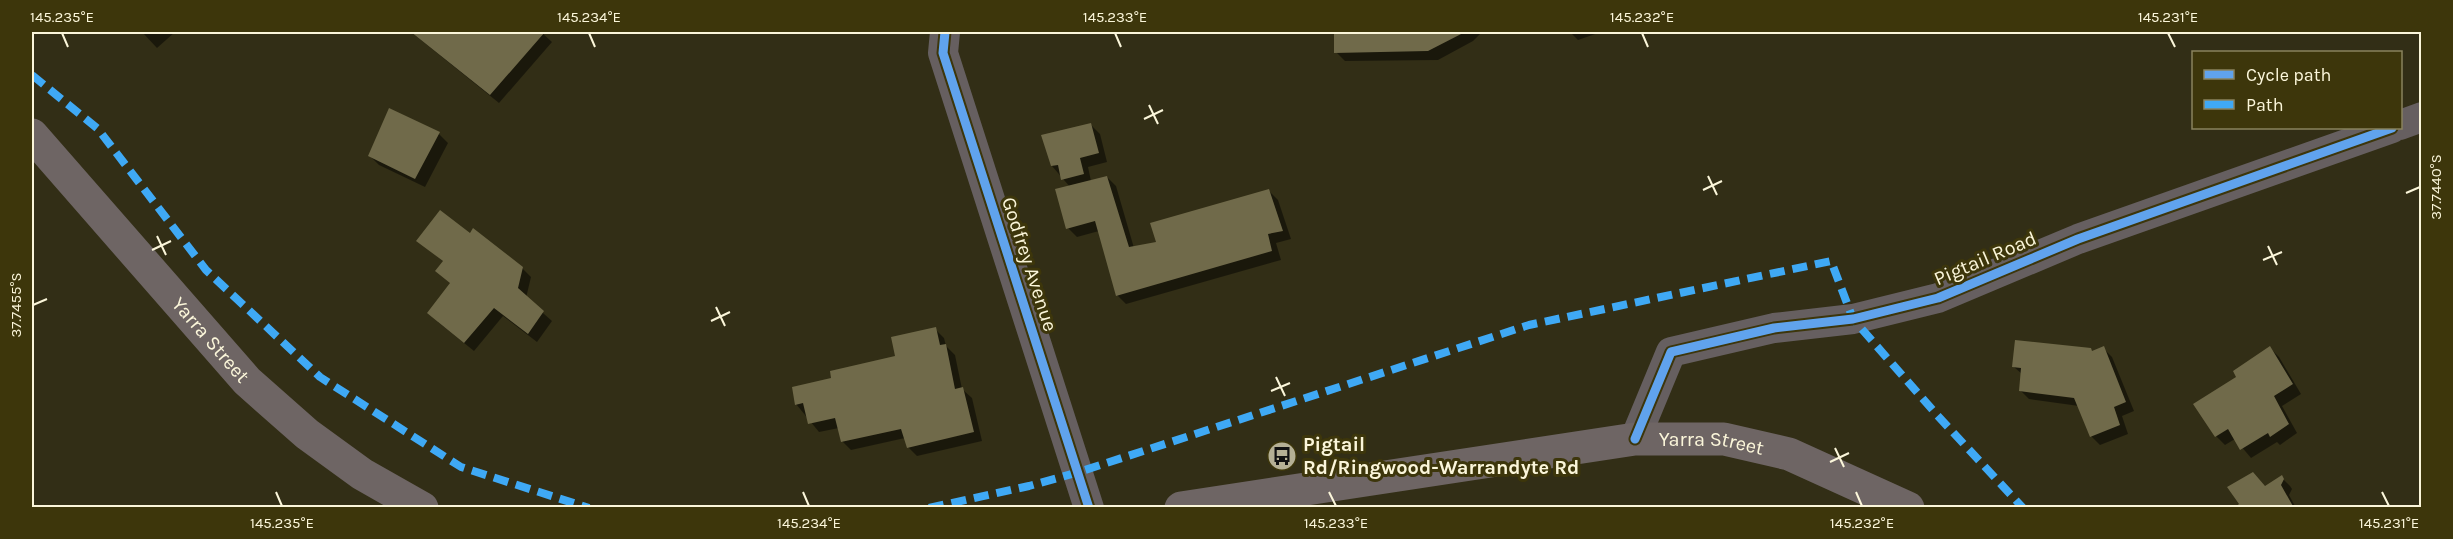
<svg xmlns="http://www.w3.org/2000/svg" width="2453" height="539" font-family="Karla,sans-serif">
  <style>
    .shadow { fill: #0007 }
    .building { fill: #706a4a }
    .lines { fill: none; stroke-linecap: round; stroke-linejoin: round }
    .minor { stroke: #665f60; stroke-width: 30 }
    .primary { stroke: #6e6564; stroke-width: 33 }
    .quiet { stroke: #3fa9f5; stroke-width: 8; stroke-dasharray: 15 8; stroke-linecap: butt }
    .cycleway-casing { stroke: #3d360b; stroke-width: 13 }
    .cycleway { stroke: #60a3ed; stroke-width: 9 }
    .ticks { fill: none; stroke: #fbf6da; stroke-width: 2 }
    .labels { text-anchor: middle; stroke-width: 6; stroke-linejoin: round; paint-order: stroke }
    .street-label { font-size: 20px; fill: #fbf6da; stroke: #3d360b }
    .poi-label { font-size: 20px; font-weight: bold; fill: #fbf6da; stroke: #3d360b; text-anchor: start }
    .neatline { fill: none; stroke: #fbf6da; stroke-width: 2 }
    .ticks-label { font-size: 15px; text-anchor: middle; fill: #fbf6da }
  </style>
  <rect width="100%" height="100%" fill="#322e16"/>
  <!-- shadow -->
  <path class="shadow" d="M 142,32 L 175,32 L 157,48 Z
    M 411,32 L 541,32 L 552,42 L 499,103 Z
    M 1336,32 L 1482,32 L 1473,41 L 1438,60 L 1345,61 L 1336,52 Z
    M 1570,32 L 1601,32 L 1578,40 Z
    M 1091,125 L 1100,134 L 1107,162 L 1088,167 L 1091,181 L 1107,177 L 1116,186 L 1134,248 L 1158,243 L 1269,191 L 1278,200 L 1291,239 L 1276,243 L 1281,260 L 1126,304 L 1117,295 L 1099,231 L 1077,237 L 1068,228 L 1070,187 L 1052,166 Z
    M 439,134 L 448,143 L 425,187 L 379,165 L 370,156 Z
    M 470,235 L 522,268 L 531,277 L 526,298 L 552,321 L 537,342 L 503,316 L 474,351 L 438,322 L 451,284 L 444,262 L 418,241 Z
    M 935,329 L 944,338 L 946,346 L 955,355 L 962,389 L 972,398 L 982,441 L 917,456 L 908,447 L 905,438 L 851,450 L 842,441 L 839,428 L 819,432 L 796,404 L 832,379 L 897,357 Z
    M 2103,348 L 2112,357 L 2134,411 L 2122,416 L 2128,434 L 2100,445 L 2091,436 L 2079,406 L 2029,399 L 2020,390 L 2022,374 L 2014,367 L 2092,352 Z
    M 2270,348 L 2279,357 L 2301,394 L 2282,406 L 2297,433 L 2280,445 L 2277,442 L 2251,458 L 2235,439 L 2225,445 L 2216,436 L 2238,377 Z
    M 2281,477 L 2290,486 L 2292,489 L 2289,495 L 2296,508 L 2237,508 Z"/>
  <!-- building -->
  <path class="building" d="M 411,32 L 545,32 L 490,95 Z
    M 1334,32 L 1465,32 L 1428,51 L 1334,53 Z
    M 389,108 L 440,132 L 415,179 L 368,156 Z
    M 1091,123 L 1099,153 L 1080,158 L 1084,174 L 1061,180 L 1058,165 L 1051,166 L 1041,135 Z
    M 1107,176 L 1129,247 L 1156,242 L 1150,223 L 1269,189 L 1283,231 L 1268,234 L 1272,251 L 1116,296 L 1095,221 L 1066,229 L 1055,189 Z
    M 440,210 L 470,233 L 473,228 L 523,267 L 518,288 L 544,311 L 528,334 L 494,308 L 464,343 L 427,313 L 450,283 L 435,271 L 443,261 L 416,241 Z
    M 936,327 L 940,345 L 946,344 L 955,389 L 963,387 L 974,432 L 907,448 L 901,429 L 841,442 L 835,418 L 808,424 L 803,403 L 795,405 L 792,387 L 831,378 L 830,371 L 895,356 L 891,337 Z
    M 2015,340 L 2091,348 L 2092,351 L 2104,346 L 2126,402 L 2114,407 L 2120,425 L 2090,437 L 2074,398 L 2019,391 L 2021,368 L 2012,367 Z
    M 2270,346 L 2293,384 L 2274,396 L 2289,424 L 2270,437 L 2268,433 L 2240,450 L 2228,429 L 2215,437 L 2193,404 L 2236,377 L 2233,371 Z
    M 2253,472 L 2265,486 L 2282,475 L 2284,479 L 2281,485 L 2294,508 L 2234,508 L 2239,504 L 2227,487 Z"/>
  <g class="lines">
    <!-- minor -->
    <path class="minor" d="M 945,32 L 943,53 L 1089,508
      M 2400,125 L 2422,117
      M 1635,439 L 1671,352 L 1774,328 L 1853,319 L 1938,298 L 2078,239 L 2392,128"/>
    <!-- primary -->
    <g class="primary">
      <path id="s1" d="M 32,135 L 247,381 L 307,434 L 362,474 L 422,508"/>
      <path id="s2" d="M 1181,508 L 1635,439 L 1724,439 L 1789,454 L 1908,508"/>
    </g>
    <!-- quiet -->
    <path class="quiet" d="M 32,75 L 98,129 L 206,270 L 320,377 L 461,467 L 589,508
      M 929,508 L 1029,486 L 1079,472 L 1529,325 L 1831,261 L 1853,319 L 1937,415 L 2023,508"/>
    <!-- cycleway casing -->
    <g class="cycleway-casing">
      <path id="cycleway" d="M 945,32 L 943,53 L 1089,508
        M 1635,439 L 1671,352 L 1774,328 L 1853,319 L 1938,298 L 2078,239 L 2392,128"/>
    </g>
    <!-- cycleway -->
    <use href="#cycleway" class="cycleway"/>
  </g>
  <!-- ticks -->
  <path class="ticks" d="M 62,33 L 68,47M 589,33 L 595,47M 1115,33 L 1121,47M 1642,33 L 1648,47M 2168,33 L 2175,47M 1149,105 L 1158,124M 1144,119 L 1163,110M 1708,176 L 1717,195M 1703,190 L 1722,181M 2406,193 L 2420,187M 157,236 L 166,255M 2268,246 L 2277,265M 152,250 L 171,241M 2263,260 L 2282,252M 33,305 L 47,299M 716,307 L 725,326M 711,321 L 730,312M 1276,377 L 1285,396M 1271,391 L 1290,383M 1835,448 L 1844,467M 1830,462 L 1849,453M 276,492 L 282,506M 803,492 L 809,506M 1329,492 L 1336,506M 1856,492 L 1862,506M 2382,492 L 2389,506"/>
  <!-- icons -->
  <defs>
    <g id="bus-disc" transform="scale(1.5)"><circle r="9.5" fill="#b5b095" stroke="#3d360b"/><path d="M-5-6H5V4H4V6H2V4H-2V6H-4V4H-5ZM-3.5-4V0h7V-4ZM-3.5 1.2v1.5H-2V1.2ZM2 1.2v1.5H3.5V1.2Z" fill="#111"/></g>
  </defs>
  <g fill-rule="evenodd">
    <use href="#bus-disc" x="1282" y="456"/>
  </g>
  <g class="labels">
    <!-- street labels -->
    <g class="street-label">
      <text transform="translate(1985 258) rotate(-23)" y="7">Pigtail Road</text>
      <text transform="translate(1030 264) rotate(72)" y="7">Godfrey Avenue</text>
      <text dy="7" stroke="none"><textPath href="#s1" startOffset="272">Yarra Street</textPath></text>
      <text dy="7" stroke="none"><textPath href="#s2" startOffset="536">Yarra Street</textPath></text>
    </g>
    <!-- poi labels -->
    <g class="poi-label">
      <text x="1303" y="451">Pigtail<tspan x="1303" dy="23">Rd/Ringwood-Warrandyte Rd</tspan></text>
    </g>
  </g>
  <!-- border -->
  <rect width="2453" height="539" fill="none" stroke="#3d360b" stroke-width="66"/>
  <!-- legend -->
  <rect x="2192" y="51" width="210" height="78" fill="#3d360b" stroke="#89835e" stroke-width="1.5"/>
  <rect x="2204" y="70" width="30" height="9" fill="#60a3ed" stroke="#89835e" stroke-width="1.5"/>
  <text x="2246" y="81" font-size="18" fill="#fbf6da">Cycle path</text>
  <rect x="2204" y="100" width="30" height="9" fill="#3fa9f5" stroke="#89835e" stroke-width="1.5"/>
  <text x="2246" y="111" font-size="18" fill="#fbf6da">Path</text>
  <rect x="33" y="33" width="2387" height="473" class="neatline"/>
  <g class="ticks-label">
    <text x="62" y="22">145.235°E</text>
    <text x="589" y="22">145.234°E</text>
    <text x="1115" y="22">145.233°E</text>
    <text x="1642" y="22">145.232°E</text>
    <text x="2168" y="22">145.231°E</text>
    <text transform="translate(2436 187) rotate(-90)" y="5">37.7440°S</text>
    <text transform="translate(16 305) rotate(-90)" y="5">37.7455°S</text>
    <text x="282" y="528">145.235°E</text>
    <text x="809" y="528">145.234°E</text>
    <text x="1336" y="528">145.233°E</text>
    <text x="1862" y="528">145.232°E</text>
    <text x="2389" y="528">145.231°E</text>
  </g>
</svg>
